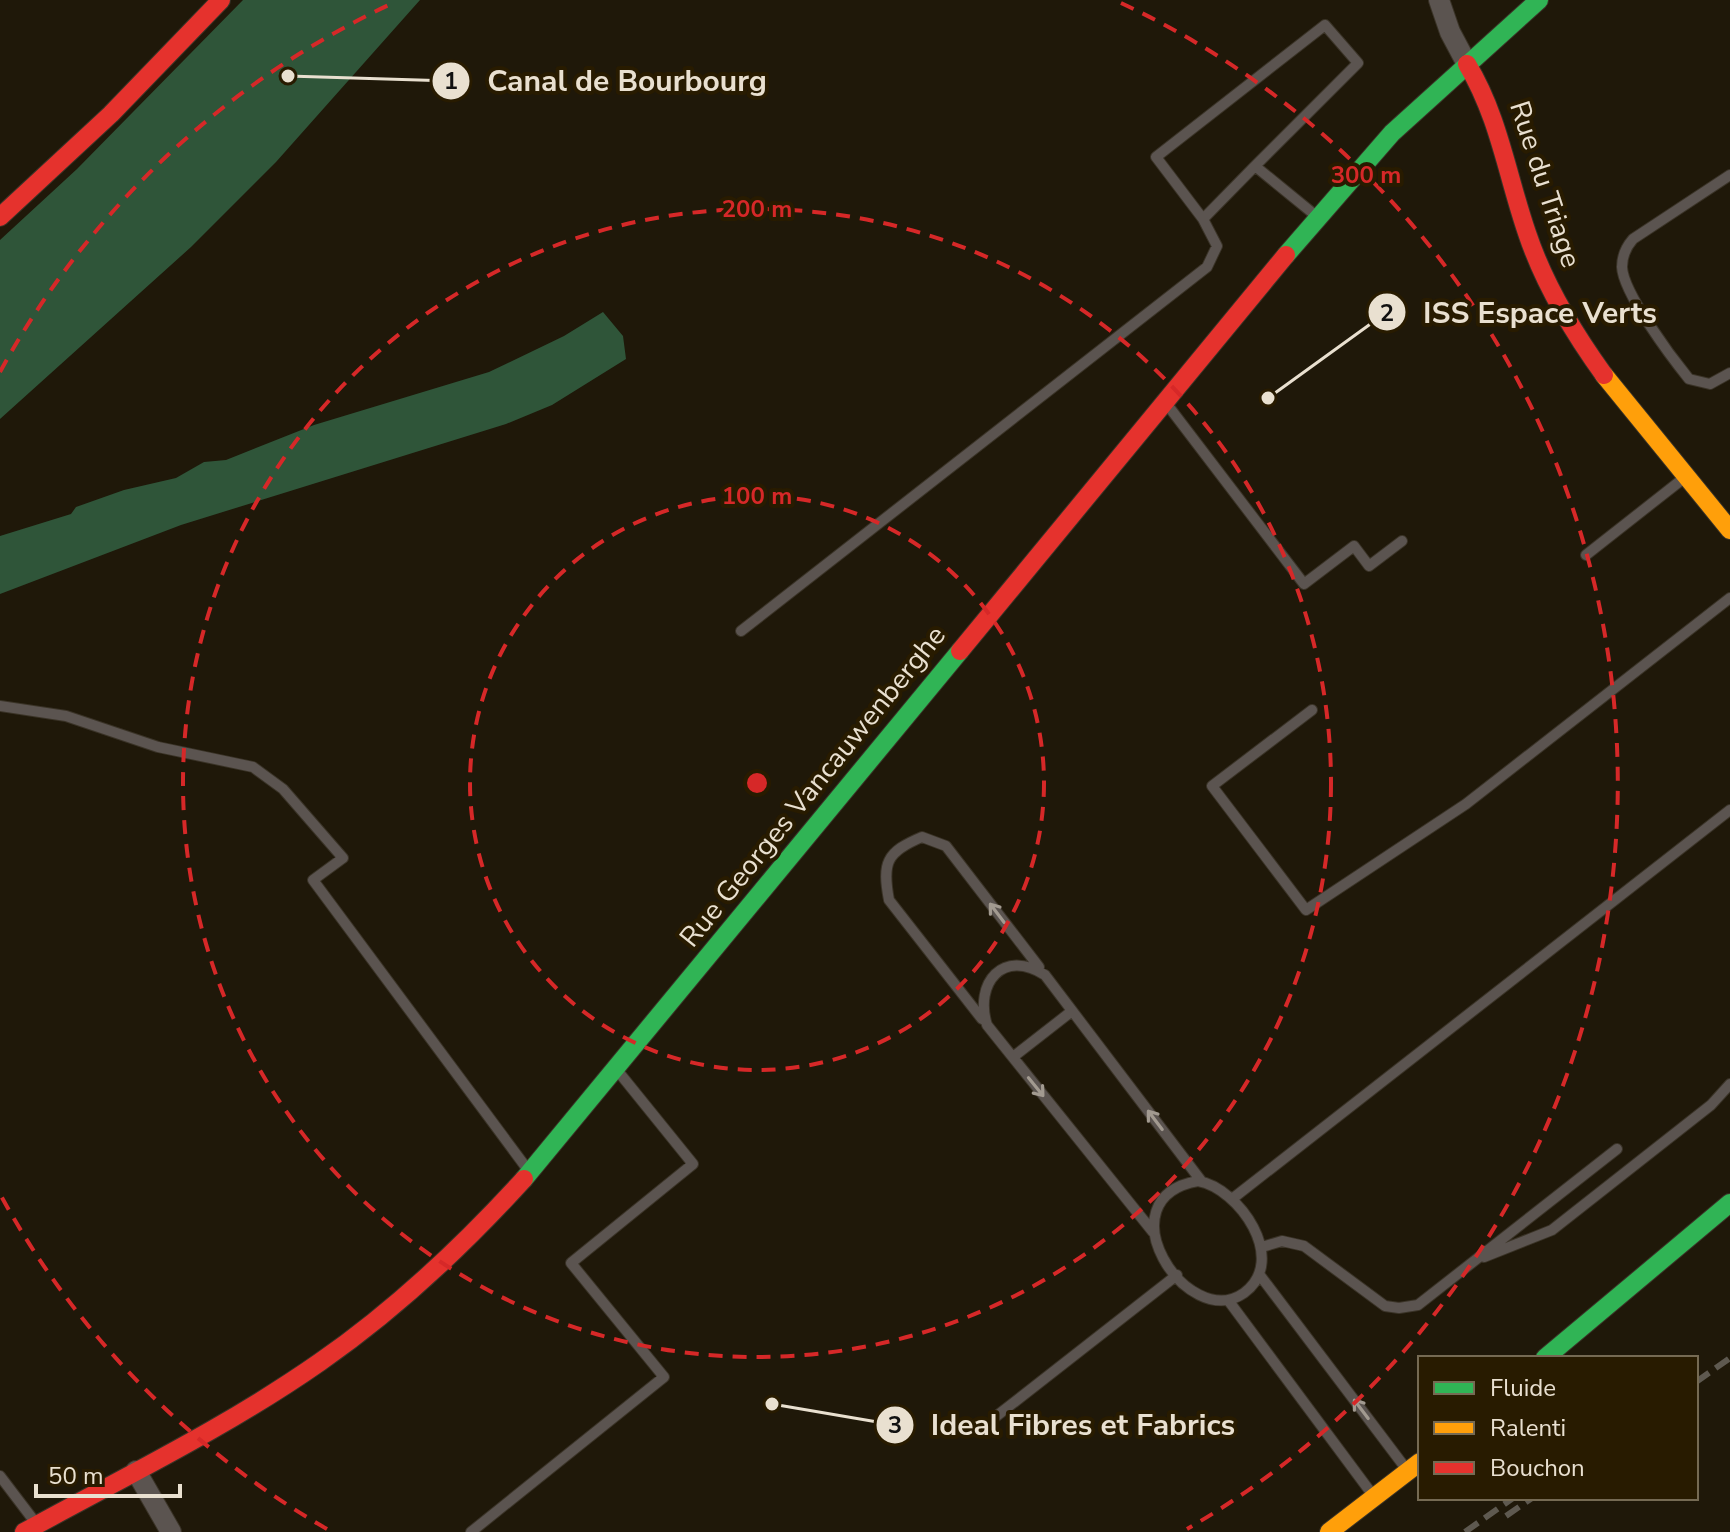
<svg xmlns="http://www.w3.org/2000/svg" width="1730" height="1532" font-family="'Nunito Sans',sans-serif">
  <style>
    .water { fill: #2f5539 }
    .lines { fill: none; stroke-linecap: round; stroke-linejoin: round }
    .lane-casing { stroke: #3a3327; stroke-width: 12 }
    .street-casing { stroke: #3a3327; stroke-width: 22 }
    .fast-casing { stroke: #3a3327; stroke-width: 20 }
    .slow-casing { stroke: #3a3327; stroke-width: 20 }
    .jam-casing { stroke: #3a3327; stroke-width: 20 }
    .lane { stroke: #5b5450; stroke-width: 10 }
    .street { stroke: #5b5450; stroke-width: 20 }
    .fast { stroke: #30b455; stroke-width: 18 }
    .slow { stroke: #ff9f0a; stroke-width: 18 }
    .jam { stroke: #e5322d; stroke-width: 18 }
    .rail { stroke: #5e5950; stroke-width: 6; stroke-dasharray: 16 8; stroke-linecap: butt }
    .oneway { stroke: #a29a90 }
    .ring { fill: none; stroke: #d62828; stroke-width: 4; stroke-dasharray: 14 10 }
    .labels { text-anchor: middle; stroke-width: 8; stroke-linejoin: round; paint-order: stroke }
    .street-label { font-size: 28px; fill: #e9e0d0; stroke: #281b00 }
    .centre { fill: #d62828; stroke: #281b00; stroke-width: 4 }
    .ring-label { font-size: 24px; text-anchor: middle; font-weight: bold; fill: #d62828; stroke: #281b00; stroke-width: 8; stroke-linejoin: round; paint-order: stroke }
    .leader { fill: none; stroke: #e9e0d0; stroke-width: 3 }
    .callout-dot { fill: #e9e0d0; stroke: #281b00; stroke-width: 3 }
    .mark-label { font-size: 24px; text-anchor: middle; font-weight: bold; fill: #111 }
    .callout-label { font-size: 30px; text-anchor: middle; font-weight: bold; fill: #e9e0d0; stroke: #281b00; stroke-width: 8; stroke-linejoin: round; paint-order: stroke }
  </style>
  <rect width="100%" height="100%" fill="#1f1809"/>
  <!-- water -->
  <path class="water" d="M 243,0 L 420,0 L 276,162 L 191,247 L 0,419 L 0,240 L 77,169 Z
    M 603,312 L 623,336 L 626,359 L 552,405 L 506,424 L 181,525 L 0,594 L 0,536 L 71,514 L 76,507 L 124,490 L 176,478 L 204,462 L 226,460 L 314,425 L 489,372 L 564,336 Z"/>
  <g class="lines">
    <!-- lane casing -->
    <g class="lane-casing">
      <path id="lane" d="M 1255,166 L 1203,219 L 1156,157 L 1325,25 L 1358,63 L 1255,166 L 1315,215
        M 1730,175 L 1633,239 C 1626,247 1622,256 1622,267 C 1623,293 1672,358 1689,379 L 1710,384 L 1730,373
        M 1166,403 L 1304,584 L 1354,546 L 1369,566 L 1402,541
        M 1586,555 L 1684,478
        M 741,631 L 1207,267 L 1217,246 L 1203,219
        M 0,706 L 66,716 L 158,747 L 253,767 L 283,789 L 343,858 L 313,880 L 528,1170
        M 1312,710 L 1212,786 L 1306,910 L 1466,804 L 1730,598
        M 982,1019 L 889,900 C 882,863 886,852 922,837 L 946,846 L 1039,967
        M 1013,1057 L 1072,1011
        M 1198,1181 C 1239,1188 1289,1260 1244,1293 C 1187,1333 1101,1198 1198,1181 Z
        M 1232,1199 L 1730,810
        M 1153,1232 L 987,1025 C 974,983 1003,948 1045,975 L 1202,1182
        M 1262,1247 L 1282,1241 L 1304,1246 L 1385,1306 L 1399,1308 L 1418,1305 L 1617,1149
        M 1484,1257 L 1552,1230 L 1711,1105 L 1730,1084
        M 1259,1274 L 1407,1470
        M 1228,1300 L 1372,1494
        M 994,1418 L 1177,1275
        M 0,1476 L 35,1522
        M 471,1532 L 664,1377 L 571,1263 L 693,1164 L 617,1070"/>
    </g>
    <!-- street casing -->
    <g class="street-casing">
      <path id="street" d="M 1439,0 L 1450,32 L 1467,64
        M 136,1471 L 171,1532"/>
    </g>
    <!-- fast casing -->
    <g class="fast-casing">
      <path id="fast" d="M 1286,255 L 1392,133 L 1539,0
        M 524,1179 L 960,651
        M 1545,1358 L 1730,1203"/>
    </g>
    <!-- slow casing -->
    <g class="slow-casing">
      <path id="slow" d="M 1604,375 L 1730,530
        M 1329,1532 L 1420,1462"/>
    </g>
    <!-- jam casing -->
    <g class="jam-casing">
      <path id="jam" d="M 1467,64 C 1499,117 1507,175 1527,233 C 1544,284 1573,332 1604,375
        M 0,217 L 111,114 L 221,0
        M 960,651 L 1286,255
        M 24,1532 C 124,1477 227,1427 320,1362 C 395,1310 462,1247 524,1179"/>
    </g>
    <!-- lane -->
    <use href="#lane" class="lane"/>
    <!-- street -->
    <use href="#street" class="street"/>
    <!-- fast -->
    <use href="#fast" class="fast"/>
    <!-- slow -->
    <use href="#slow" class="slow"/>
    <!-- jam -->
    <use href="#jam" class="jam"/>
    <!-- rail -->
    <path class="rail" d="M 1696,1382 L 1730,1358
      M 1506,1516 L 1532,1498
      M 1465,1532 L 1513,1498"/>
  </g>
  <!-- one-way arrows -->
  <defs><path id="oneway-shaft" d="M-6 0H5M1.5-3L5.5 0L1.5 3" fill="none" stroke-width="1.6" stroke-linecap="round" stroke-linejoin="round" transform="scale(2)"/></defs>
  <g class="oneway">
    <use href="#oneway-shaft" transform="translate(997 913) rotate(-127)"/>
    <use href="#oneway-shaft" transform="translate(1036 1087) rotate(51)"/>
    <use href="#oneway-shaft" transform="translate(1155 1120) rotate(-127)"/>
    <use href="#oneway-shaft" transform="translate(1361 1409) rotate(-127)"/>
  </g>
  <!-- distance rings -->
  <g class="ring">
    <circle cx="757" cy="783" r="287"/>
    <circle cx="757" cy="783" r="574"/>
    <path d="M327 1529A861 861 0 0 1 0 1194M0 372A861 861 0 0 1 393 3M1121 3A861 861 0 0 1 1187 1529"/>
  </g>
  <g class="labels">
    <!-- street labels -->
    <g class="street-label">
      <text transform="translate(1546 184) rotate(72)" y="10">Rue du Triage</text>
      <text transform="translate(812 786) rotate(-51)" y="10">Rue Georges Vancauwenberghe</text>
    </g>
  </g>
  <circle cx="757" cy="783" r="12" class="centre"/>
  <g class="ring-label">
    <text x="1366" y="183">300 m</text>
    <text x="757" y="217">200 m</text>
    <text x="757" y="504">100 m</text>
  </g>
  <!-- callouts -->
  <path class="leader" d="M288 76L451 81M1268 398L1387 312M772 1404L895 1425"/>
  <g class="callout-dot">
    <circle cx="288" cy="76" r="8"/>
    <circle cx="1268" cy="398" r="8"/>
    <circle cx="772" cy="1404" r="8"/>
    <circle cx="451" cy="81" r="20"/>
    <circle cx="1387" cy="312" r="20"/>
    <circle cx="895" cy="1425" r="20"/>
  </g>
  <g class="mark-label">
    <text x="451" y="89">1</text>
    <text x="1387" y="321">2</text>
    <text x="895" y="1433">3</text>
  </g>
  <g class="callout-label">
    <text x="627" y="91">Canal de Bourbourg</text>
    <text x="1540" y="323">ISS Espace Verts</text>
    <text x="1083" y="1435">Ideal Fibres et Fabrics</text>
  </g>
  <!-- legend -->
  <rect x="1418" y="1356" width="280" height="144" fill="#281b00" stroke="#756a53" stroke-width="2"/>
  <rect x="1434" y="1382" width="40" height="12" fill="#30b455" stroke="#756a53" stroke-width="2"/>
  <text x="1490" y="1396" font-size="24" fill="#e9e0d0">Fluide</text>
  <rect x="1434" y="1422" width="40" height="12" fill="#ff9f0a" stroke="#756a53" stroke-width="2"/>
  <text x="1490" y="1436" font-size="24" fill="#e9e0d0">Ralenti</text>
  <rect x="1434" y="1462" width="40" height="12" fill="#e5322d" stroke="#756a53" stroke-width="2"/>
  <text x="1490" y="1476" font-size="24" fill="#e9e0d0">Bouchon</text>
  <!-- scale -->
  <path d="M36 1484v12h144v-12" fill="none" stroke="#e9e0d0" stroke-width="4"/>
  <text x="48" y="1484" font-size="24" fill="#e9e0d0" stroke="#281b00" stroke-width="6" paint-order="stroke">50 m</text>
</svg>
